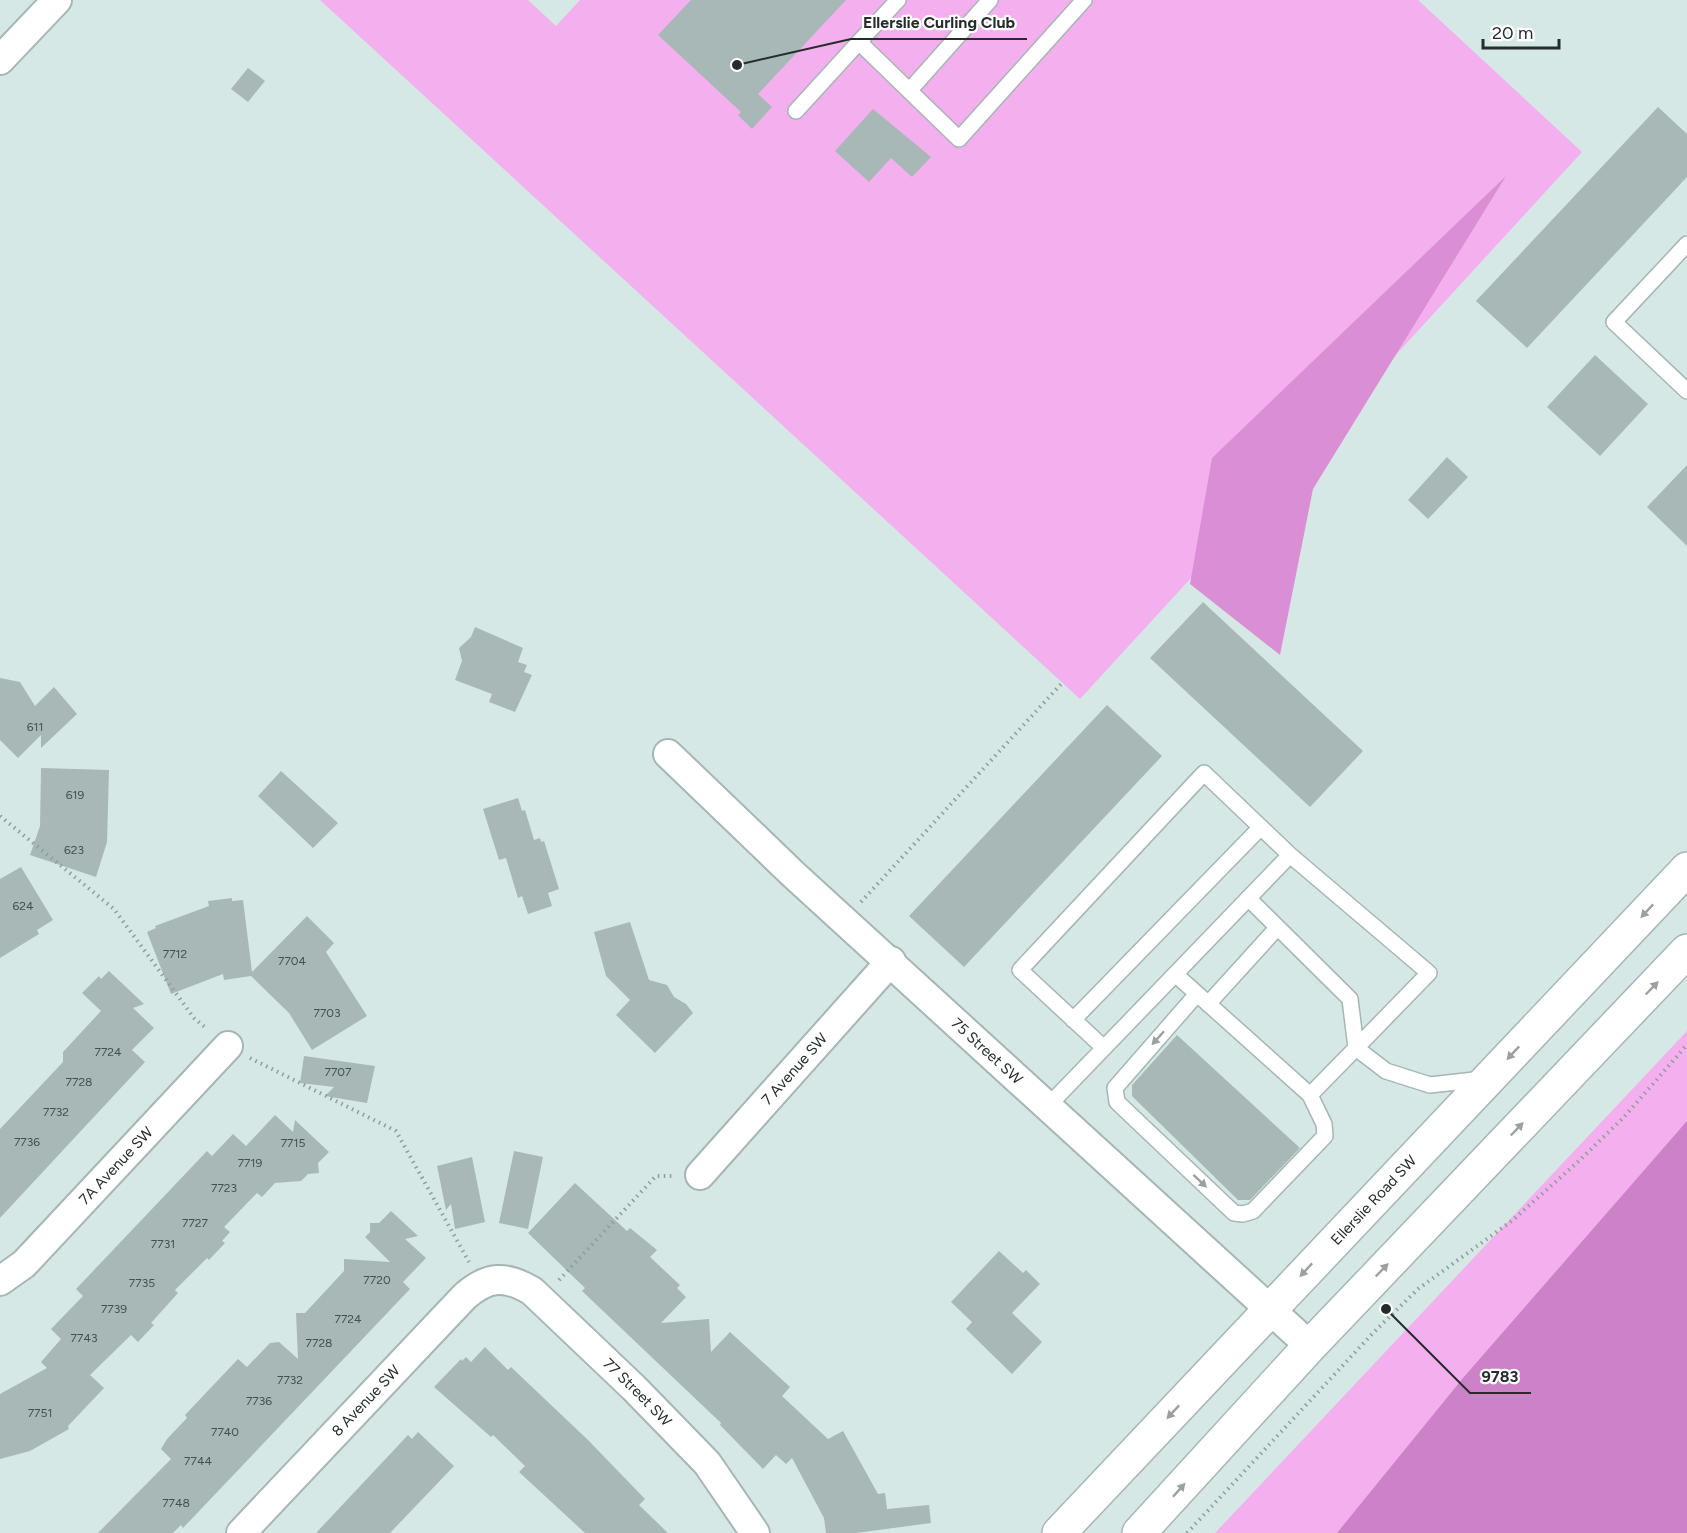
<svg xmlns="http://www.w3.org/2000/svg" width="1687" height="1533" font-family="Figtree,sans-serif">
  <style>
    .green { fill: #f4afef }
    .forest { fill: #da8fd5 }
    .water { fill: #cb82c7 }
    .building { fill: #a7b8b6 }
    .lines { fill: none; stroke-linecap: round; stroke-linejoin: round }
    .service-casing { stroke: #a5b6b4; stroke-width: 18 }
    .minor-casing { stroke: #a5b6b4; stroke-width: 32 }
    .secondary-casing { stroke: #a5b6b4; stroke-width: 36 }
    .path { stroke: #909d9b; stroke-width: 4; stroke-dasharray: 1.5 4.5; stroke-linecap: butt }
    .service { stroke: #fff; stroke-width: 15 }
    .minor { stroke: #fff; stroke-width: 28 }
    .secondary { stroke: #fff; stroke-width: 33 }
    .oneway { fill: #9da0a0 }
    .labels { text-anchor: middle; stroke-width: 4.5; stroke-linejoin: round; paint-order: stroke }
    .number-label { font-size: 12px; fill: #464f4e }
    .street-label { font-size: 15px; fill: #252c2b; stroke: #fff }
    .leader { fill: none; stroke: #252c2b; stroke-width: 2 }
    .callout-dot { fill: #252c2b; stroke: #fff; stroke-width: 2 }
    .callout-label { font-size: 16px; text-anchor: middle; font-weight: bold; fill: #252c2b; stroke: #fff; stroke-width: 4.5; stroke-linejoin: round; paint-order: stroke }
  </style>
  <rect width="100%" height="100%" fill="#d6e8e5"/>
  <!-- green -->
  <path class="green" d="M 320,0 L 528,0 L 556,26 L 580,0 L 1418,0 L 1582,152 L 1080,699 Z
    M 1687,1031 L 1687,1533 L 1215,1533 Z"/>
  <!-- forest -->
  <path class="forest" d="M 1506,176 L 1313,489 L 1280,655 L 1190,584 L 1212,458 Z"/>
  <!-- water -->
  <path class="water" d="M 1687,1121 L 1687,1533 L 1337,1533 L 1463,1378 Z"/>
  <!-- building -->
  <path class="building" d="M 691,0 L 846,0 L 758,94 L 772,107 L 752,129 L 738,115 L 741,112 L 658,35 Z
    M 248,68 L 265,81 L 248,102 L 231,89 Z
    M 1658,107 L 1687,134 L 1687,177 L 1527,348 L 1476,301 Z
    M 873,109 L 931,157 L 912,177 L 891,158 L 869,182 L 835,151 Z
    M 1595,355 L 1648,404 L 1600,456 L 1547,407 Z
    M 1447,457 L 1468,477 L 1428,519 L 1408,500 Z
    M 1687,465 L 1687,546 L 1647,507 Z
    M 1203,602 L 1363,751 L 1310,807 L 1150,658 Z
    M 475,627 L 523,648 L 518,662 L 527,665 L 524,672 L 532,675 L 515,712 L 489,702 L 492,694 L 455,680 L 462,661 L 459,648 L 471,637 Z
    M 0,678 L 20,682 L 35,706 L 54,687 L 77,714 L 41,748 L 41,735 L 18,758 L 0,740 Z
    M 1107,705 L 1162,756 L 964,967 L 909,916 Z
    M 41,768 L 109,770 L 107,842 L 96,877 L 30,855 L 40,826 Z
    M 281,771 L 338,823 L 313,848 L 258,796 Z
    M 518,798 L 522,811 L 525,810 L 534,840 L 540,838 L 541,842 L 544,841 L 559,889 L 548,893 L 552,906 L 528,914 L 522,896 L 518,898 L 506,858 L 499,860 L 483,809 Z
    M 21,867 L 53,920 L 37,930 L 39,934 L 0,958 L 0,879 Z
    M 232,898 L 232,901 L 243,900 L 252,972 L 307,916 L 334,943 L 326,952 L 367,1016 L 312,1050 L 289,1013 L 251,976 L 224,980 L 223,974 L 171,994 L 147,932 L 156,928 L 155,926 L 209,906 L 208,901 Z
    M 630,922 L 649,980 L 667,985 L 674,997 L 686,1004 L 693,1013 L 655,1053 L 616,1015 L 630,1000 L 606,976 L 594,932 Z
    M 109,971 L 144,1004 L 133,1008 L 154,1028 L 132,1050 L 145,1062 L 0,1218 L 0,1129 L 63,1062 L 63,1052 L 101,1011 L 82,993 L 99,976 L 101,979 Z
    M 1177,1035 L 1300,1148 L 1250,1200 L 1238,1200 L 1132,1096 L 1132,1085 Z
    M 304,1056 L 375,1066 L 367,1103 L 325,1096 L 334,1087 L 300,1083 Z
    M 275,1115 L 293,1132 L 295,1120 L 329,1152 L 318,1163 L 319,1173 L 308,1174 L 301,1181 L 275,1183 L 262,1197 L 257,1193 L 224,1227 L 230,1232 L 222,1241 L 225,1243 L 209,1260 L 207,1258 L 175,1290 L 178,1293 L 151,1323 L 154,1325 L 138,1342 L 131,1335 L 90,1375 L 104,1388 L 68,1426 L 69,1429 L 30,1451 L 0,1459 L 0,1394 L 47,1368 L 41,1362 L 61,1339 L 51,1329 L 83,1296 L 76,1289 L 207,1151 L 212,1156 L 233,1134 L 246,1146 Z
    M 514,1151 L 543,1157 L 528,1229 L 499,1223 Z
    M 472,1157 L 485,1222 L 455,1229 L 451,1204 L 446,1210 L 437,1166 Z
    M 575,1183 L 627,1231 L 630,1228 L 657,1250 L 650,1257 L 680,1285 L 677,1288 L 686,1297 L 661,1323 L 709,1319 L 711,1352 L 730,1332 L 790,1387 L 782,1396 L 828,1439 L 843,1431 L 878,1494 L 885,1493 L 887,1509 L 929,1505 L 931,1523 L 856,1533 L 826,1533 L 824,1518 L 792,1458 L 786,1464 L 776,1455 L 763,1469 L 720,1425 L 721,1423 L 582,1291 L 585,1288 L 528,1233 Z
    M 391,1211 L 418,1236 L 405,1239 L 426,1258 L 403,1282 L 410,1289 L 183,1528 L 181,1525 L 173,1533 L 98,1533 L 171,1459 L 161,1449 L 167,1439 L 187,1418 L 185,1415 L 238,1359 L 247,1367 L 270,1343 L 279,1342 L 298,1359 L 296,1313 L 305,1313 L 344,1271 L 344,1259 L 390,1262 L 365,1237 L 370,1232 L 370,1223 L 379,1223 Z
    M 999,1251 L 1023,1273 L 1026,1270 L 1040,1284 L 1012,1313 L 1042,1342 L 1012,1374 L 966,1329 L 972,1322 L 951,1302 Z
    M 485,1347 L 508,1370 L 511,1367 L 588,1440 L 645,1499 L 639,1505 L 668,1533 L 585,1533 L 519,1472 L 525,1466 L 493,1435 L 491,1437 L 434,1387 L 461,1359 L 462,1361 L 466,1357 L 471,1362 Z
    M 418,1432 L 454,1466 L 390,1533 L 316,1533 L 408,1435 L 412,1439 Z"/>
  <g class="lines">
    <!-- service casing -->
    <g class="service-casing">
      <path id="service" d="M 859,42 L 898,0
        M 909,91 L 990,0
        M 796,111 L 859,42 L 959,139 L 1084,0
        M 1687,244 L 1614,322 L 1687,391
        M 1248,898 L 1350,999 L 1356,1048
        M 1175,974 L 1310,1095 L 1356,1048 L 1386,1071 L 1430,1085 L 1483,1079
        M 1197,994 L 1115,1088 L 1117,1102 L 1234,1213 L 1243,1214 L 1253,1211 L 1325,1136 L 1324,1124 L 1310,1095
        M 1208,1004 L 1277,928
        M 1073,1020 L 1261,827
        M 1104,1048 L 1020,970 L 1204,773 L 1290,855 L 1429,973 L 1356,1048
        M 1048,1106 L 1290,855"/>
    </g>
    <!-- minor casing -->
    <g class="minor-casing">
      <g id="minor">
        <path d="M 0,60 L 57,0"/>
        <path id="s1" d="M 668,754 L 794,875 L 1310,1346"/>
        <path id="s2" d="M 700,1175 L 891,961"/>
        <path id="s3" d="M 0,1281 L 24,1264 L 228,1046"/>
        <path id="s4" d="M 241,1533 L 465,1296 C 488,1276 505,1275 532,1291 L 634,1388 L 707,1463 L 755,1533"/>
      </g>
    </g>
    <!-- secondary casing -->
    <g class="secondary-casing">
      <g id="secondary">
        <path id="s5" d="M 1059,1533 L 1687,869"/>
        <path d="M 1139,1533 L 1310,1346 L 1687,951"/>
      </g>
    </g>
    <!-- path -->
    <path class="path" d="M 0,816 L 114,909 L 194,1018 L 207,1029
      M 861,902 L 1062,683
      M 250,1058 L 396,1131 L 469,1262
      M 559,1280 L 656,1176 L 675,1176
      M 1187,1533 L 1373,1333 L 1418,1289 L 1513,1220 L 1581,1159 L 1624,1117 L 1687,1045"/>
    <!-- service -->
    <use href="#service" class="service"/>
    <!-- minor -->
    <use href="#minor" class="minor"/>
    <!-- secondary -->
    <use href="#secondary" class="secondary"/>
  </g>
  <!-- one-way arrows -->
  <defs><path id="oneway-solid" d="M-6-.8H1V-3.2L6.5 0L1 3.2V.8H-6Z" transform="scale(1.5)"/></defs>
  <g class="oneway">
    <use href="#oneway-solid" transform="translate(1647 911) rotate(133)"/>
    <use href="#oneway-solid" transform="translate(1652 988) rotate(-46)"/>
    <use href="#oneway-solid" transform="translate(1158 1038) rotate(132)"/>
    <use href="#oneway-solid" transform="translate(1513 1053) rotate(133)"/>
    <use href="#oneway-solid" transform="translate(1517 1129) rotate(-46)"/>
    <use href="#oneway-solid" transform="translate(1200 1181) rotate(43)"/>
    <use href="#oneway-solid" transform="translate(1306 1270) rotate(133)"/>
    <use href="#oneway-solid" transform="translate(1382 1270) rotate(-46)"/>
    <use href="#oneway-solid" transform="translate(1173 1412) rotate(133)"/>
    <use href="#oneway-solid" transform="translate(1179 1490) rotate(-48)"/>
  </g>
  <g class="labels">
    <!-- number labels -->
    <g class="number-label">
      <text x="35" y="731">611</text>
      <text x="75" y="799">619</text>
      <text x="74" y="854">623</text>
      <text x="23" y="910">624</text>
      <text x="175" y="958">7712</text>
      <text x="292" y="965">7704</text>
      <text x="327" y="1017">7703</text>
      <text x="108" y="1056">7724</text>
      <text x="338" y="1076">7707</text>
      <text x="79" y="1086">7728</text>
      <text x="56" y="1116">7732</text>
      <text x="27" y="1146">7736</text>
      <text x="293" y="1147">7715</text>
      <text x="250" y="1167">7719</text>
      <text x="224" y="1192">7723</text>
      <text x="195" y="1227">7727</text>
      <text x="163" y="1248">7731</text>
      <text x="377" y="1284">7720</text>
      <text x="142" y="1287">7735</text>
      <text x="114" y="1313">7739</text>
      <text x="348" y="1323">7724</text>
      <text x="84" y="1342">7743</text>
      <text x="319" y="1347">7728</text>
      <text x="290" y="1384">7732</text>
      <text x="259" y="1405">7736</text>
      <text x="40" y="1417">7751</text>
      <text x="225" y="1436">7740</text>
      <text x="198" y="1465">7744</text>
      <text x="176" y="1507">7748</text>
    </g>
    <!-- street labels -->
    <g class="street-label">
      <text dy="5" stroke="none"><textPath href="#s1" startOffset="436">75 Street SW</textPath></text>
      <text dy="5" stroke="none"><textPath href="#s2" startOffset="142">7 Avenue SW</textPath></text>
      <text dy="5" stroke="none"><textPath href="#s3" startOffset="164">7A Avenue SW</textPath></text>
      <text dy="5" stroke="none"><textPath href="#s5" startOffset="458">Ellerslie Road SW</textPath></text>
      <text dy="5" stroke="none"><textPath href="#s4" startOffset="546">77 Street SW</textPath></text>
      <text dy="5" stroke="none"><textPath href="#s4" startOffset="182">8 Avenue SW</textPath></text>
    </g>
  </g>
  <!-- callouts -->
  <path class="leader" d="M737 65L851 39H1027M1386 1309L1470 1393H1531"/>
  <g class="callout-dot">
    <circle cx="737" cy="65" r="6"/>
    <circle cx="1386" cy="1309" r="6"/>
  </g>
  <g class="callout-label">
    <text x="939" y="28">Ellerslie Curling Club</text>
    <text x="1500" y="1382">9783</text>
  </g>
  <!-- scale -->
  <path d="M1483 39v9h76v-9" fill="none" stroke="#252c2b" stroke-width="3"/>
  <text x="1492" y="39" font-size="18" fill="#252c2b" stroke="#ffffff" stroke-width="4.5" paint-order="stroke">20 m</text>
</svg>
